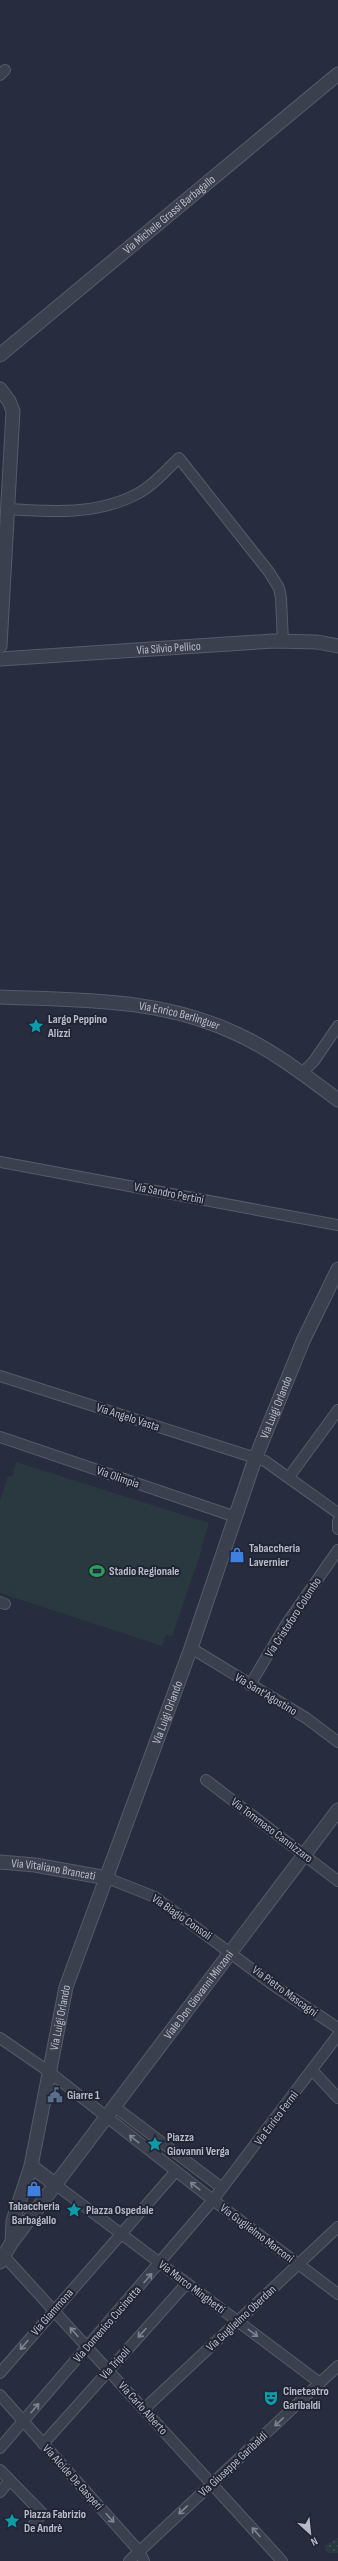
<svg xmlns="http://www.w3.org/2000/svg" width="338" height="2561" font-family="'Sofia Sans Condensed',sans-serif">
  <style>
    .grass { fill: url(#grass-dots) }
    .pitch { fill: #29393f }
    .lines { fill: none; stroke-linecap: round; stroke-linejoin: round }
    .minor-casing { stroke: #565b69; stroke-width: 12 }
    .tertiary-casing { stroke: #565b69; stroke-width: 15 }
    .minor { stroke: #3b404e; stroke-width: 10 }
    .tertiary { stroke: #3b404e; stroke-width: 13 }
    .oneway { stroke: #7f8492 }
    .labels { text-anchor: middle; stroke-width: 4; stroke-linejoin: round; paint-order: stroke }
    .street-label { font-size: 12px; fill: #b7bbc9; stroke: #202534 }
    .poi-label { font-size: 12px; font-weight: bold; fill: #b7bbc9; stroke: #202534; text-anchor: start }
  </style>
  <defs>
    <pattern id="grass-dots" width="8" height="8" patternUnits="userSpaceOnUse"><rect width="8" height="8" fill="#29393f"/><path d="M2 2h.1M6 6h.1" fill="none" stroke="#465459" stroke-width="1.8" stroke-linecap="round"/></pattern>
  </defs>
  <rect width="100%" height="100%" fill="#272d3e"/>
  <!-- grass -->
  <path class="grass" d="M 338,2538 L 338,2553 L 328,2553 L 324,2546 Z"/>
  <!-- pitch -->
  <path class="pitch" d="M 16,1462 L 209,1523 L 201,1548 L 202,1549 L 176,1625 L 172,1636 L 166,1635 L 162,1646 L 0,1593 L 0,1501 L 8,1476 L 12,1477 Z"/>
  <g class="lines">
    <!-- minor casing -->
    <g class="minor-casing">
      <path id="minor" d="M 0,75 L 5,70
        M 8,509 C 52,512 97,515 137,494 C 153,486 166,470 179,458 L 269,572 L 279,588 L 281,598 L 283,642
        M 302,1073 L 314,1061 L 338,1026
        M 0,1162 L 338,1225
        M 0,1376 L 265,1461 L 338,1513
        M 0,1437 L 236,1517
        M 289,1477 L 338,1410
        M 338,1521 L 338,1529
        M 0,1602 L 5,1604
        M 191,1648 L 306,1718 L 338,1742
        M 250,1685 L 285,1626 L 338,1550
        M 206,1780 L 338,1881
        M 107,1878 L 155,1897 L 273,1985 L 338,2028
        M 0,2038 L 48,2071 L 213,2200 L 338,2294
        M 312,2070 L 338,2098
        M 115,2107 L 222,2188
        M 56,2185 L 320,2383
        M 0,2255 L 4,2256 L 282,2561
        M 0,2373 L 176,2171
        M 0,2395 L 139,2551 L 144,2561
        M 144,2409 L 338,2227
        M 43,2444 L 187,2283
        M 0,2448 L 213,2200 L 338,2035
        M 0,2470 L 42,2513 L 32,2527
        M 0,2492 L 10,2480
        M 129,2561 L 338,2366"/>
    </g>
    <!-- tertiary casing -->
    <g class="tertiary-casing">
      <g id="tertiary">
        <path id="s1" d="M 0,355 L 338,74"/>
        <path d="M 0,389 L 9,401 L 13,411 L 0,646"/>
        <path id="s2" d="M 0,659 L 273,641 L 317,642 L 338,646"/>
        <path id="s3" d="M 0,997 C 81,1000 162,998 237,1034 C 274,1051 306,1076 338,1100"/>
        <path id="s4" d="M 0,1862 L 35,1865 L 107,1878"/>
        <path d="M 31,2166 L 56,2185"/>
        <path id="s5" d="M 12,2242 L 13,2221 L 31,2166 L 66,1987 L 191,1648 L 255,1459 L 303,1341 L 338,1269"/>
        <path id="s6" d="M 0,2262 L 12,2242 L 338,1810"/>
      </g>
    </g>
    <!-- minor -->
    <use href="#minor" class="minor"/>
    <!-- tertiary -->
    <use href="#tertiary" class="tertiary"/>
  </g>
  <!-- one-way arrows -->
  <defs><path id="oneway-shaft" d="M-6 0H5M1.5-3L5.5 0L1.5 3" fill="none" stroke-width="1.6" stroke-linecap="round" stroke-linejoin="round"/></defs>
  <g class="oneway">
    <use href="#oneway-shaft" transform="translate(134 2139) rotate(-142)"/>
    <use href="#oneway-shaft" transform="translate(195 2186) rotate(-142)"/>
    <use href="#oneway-shaft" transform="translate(148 2278) rotate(-49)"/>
    <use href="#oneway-shaft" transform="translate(74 2332) rotate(-132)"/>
    <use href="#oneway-shaft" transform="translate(142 2333) rotate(132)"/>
    <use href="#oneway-shaft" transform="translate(253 2333) rotate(37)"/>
    <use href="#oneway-shaft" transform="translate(24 2345) rotate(131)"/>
    <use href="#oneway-shaft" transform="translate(35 2408) rotate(-49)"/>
    <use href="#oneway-shaft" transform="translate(279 2422) rotate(137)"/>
    <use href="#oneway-shaft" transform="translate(183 2510) rotate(137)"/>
    <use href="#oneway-shaft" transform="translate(110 2518) rotate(48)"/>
    <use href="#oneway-shaft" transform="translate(256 2532) rotate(-132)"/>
  </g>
  <!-- icons -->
  <defs>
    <g id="sight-bare" transform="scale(1.2)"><path d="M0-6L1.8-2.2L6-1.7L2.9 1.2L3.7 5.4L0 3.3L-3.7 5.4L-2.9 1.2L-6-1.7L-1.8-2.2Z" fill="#0f9aa8" stroke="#202534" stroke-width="2.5" paint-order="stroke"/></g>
    <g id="shop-bare" transform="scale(1.2)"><path d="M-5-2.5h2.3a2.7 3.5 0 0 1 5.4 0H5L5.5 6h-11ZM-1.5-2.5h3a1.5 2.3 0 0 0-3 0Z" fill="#3f7fe0" stroke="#202534" stroke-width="2.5" paint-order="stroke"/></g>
    <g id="stadium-bare" transform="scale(1.2)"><path d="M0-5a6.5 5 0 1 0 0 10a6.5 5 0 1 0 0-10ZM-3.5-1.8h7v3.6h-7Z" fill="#2e9e5b" stroke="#202534" stroke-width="2.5" paint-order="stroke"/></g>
    <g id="civic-bare" transform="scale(1.2)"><path d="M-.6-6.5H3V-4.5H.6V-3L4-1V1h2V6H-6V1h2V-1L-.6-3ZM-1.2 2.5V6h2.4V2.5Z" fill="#5c6f8a" stroke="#202534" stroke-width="2.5" paint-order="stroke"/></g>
    <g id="theatre-bare" transform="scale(1.2)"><path d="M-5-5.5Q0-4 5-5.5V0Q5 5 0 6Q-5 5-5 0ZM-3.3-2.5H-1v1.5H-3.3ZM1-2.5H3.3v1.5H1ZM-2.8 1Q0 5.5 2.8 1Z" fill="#0f9aa8" stroke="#202534" stroke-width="2.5" paint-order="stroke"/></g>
  </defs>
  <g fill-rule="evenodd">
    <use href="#sight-bare" x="36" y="1026"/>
    <use href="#shop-bare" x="237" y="1555"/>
    <use href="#stadium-bare" x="97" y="1571"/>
    <use href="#civic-bare" x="55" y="2095"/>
    <use href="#sight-bare" x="155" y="2144"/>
    <use href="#shop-bare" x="34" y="2189"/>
    <use href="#sight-bare" x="74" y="2210"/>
    <use href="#theatre-bare" x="271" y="2398"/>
    <use href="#sight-bare" x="12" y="2521"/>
  </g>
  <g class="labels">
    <!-- street labels -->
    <g class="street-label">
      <text dy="4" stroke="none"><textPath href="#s1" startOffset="220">Via Michele Grassi Barbagallo</textPath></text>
      <text dy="4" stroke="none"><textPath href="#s2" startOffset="169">Via Silvio Pellico</textPath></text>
      <text dy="4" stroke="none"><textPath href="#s3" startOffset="181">Via Enrico Berlinguer</textPath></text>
      <text transform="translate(169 1193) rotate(11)" y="4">Via Sandro Pertini</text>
      <text dy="4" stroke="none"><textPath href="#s5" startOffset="878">Via Luigi Orlando</textPath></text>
      <text transform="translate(128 1417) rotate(18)" y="4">Via Angelo Vasta</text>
      <text transform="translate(118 1477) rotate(19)" y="4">Via Olimpia</text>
      <text transform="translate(293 1617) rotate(-57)" y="4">Via Cristoforo Colombo</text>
      <text transform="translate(266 1694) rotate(31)" y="4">Via Sant'Agostino</text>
      <text dy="4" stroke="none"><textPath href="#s5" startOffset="554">Via Luigi Orlando</textPath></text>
      <text transform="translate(272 1830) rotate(37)" y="4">Via Tommaso Cannizzaro</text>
      <text dy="4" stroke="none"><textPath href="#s4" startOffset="54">Via Vitaliano Brancati</textPath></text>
      <text transform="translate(182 1917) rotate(35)" y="4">Via Biagio Consoli</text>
      <text transform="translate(285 1991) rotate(36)" y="4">Via Pietro Mascagni</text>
      <text dy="4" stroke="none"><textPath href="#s6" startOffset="333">Viale Don Giovanni Minzoni</textPath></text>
      <text dy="4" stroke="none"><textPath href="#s5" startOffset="230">Via Luigi Orlando</textPath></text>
      <text transform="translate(276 2118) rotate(-53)" y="4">Via Enrico Fermi</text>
      <text transform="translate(257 2233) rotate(37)" y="4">Via Guglielmo Marconi</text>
      <text transform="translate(192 2287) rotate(37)" y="4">Via Marco Minghetti</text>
      <text transform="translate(52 2312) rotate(-49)" y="4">Via Giammona</text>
      <text transform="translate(241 2318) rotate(-43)" y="4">Via Guglielmo Oberdan</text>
      <text transform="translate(107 2324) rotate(-49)" y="4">Via Domenico Cucinotta</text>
      <text transform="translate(115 2363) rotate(-48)" y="4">Via Tripoli</text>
      <text transform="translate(143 2408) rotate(48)" y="4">Via Carlo Alberto</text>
      <text transform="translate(233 2464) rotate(-43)" y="4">Via Giuseppe Garibaldi</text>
      <text transform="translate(73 2477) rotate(48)" y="4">Via Alcide De Gasperi</text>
    </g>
    <!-- poi labels -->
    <g class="poi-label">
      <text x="48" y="1023">Largo Peppino<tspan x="48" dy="14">Alizzi</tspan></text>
      <text x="249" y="1552">Tabaccheria<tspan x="249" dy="14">Lavernier</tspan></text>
      <text x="109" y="1575">Stadio Regionale</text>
      <text x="67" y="2099">Giarre 1</text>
      <text x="167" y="2141">Piazza<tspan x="167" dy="14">Giovanni Verga</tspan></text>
      <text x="34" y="2210" text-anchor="middle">Tabaccheria<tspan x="34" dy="14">Barbagallo</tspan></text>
      <text x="86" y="2214">Piazza Ospedale</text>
      <text x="283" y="2395">Cineteatro<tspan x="283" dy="14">Garibaldi</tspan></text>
      <text x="24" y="2518">Piazza Fabrizio<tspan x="24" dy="14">De Andrè</tspan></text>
    </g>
  </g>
  <!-- north arrow -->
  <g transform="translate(310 2533) rotate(153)" stroke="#202534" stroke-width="3" paint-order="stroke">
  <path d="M0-3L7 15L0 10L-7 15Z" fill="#b7bbc9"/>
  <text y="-6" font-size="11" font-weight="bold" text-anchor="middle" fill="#b7bbc9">N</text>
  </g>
</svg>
